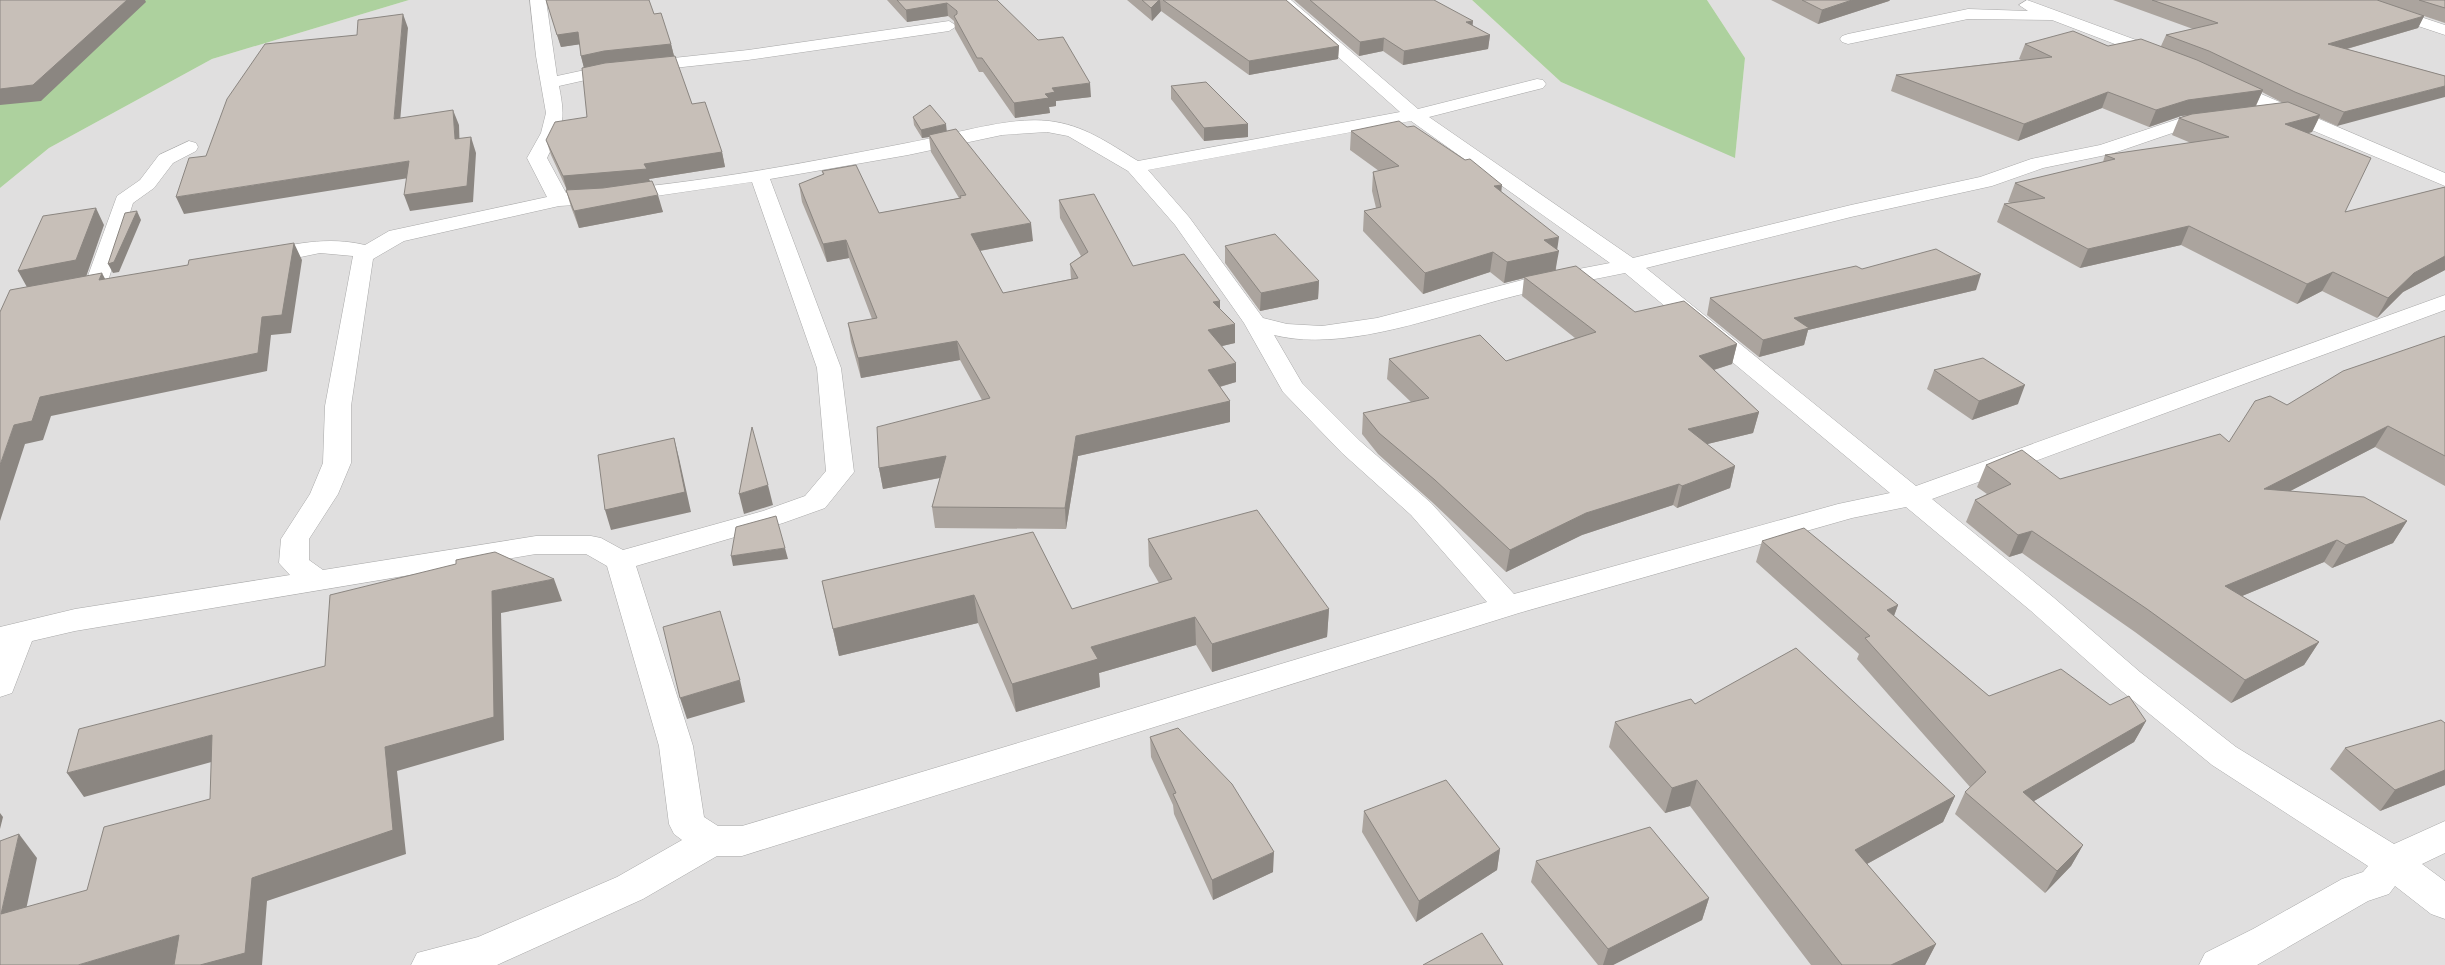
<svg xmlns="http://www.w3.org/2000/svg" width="2445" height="965" font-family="'Noto Sans',sans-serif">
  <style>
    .residential { fill: #e0dfdf }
    .forest { fill: #add19e }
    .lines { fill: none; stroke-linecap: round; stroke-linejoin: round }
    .minor-casing { stroke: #a9a9a9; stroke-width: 1 }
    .minor { fill: #fff; fill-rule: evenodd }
    .wall { fill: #aba49e; fill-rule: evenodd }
    .shaded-wall { fill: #8b8681 }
    .building { fill: #c7bfb8; stroke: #8b8681 }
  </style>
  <rect width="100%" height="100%" fill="#f2efe9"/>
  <!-- residential -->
  <path class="residential" d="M 409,0 L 1472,0 L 1561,82 L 1735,157 L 1745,58 L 1707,0 L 2445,0 L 2445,965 L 0,965 L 0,188 L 49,148 L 212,59 Z"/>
  <!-- forest -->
  <path class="forest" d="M 131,0 L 409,0 L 212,59 L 49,148 L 0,188 L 0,59 Z
    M 1472,0 L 1707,0 L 1745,58 L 1735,158 L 1561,82 Z"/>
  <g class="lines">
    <!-- minor casing -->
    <g class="minor-casing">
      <path id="minor" d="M 530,0 L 546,0 L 557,76 L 608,65 L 748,50 L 949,21 L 957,26 L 949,31 L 748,60 L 608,75 L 559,86 C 566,122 563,126 547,158 L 566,193 C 680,187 795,165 907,143 C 948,136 1009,116 1049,121 C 1084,125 1108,143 1138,161 L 1400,112 L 1274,0 L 1291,0 L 1418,109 L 1537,79 L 1543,80 L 1546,84 L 1543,88 L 1429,117 L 1633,258 L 1851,205 L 1980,177 L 2031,159 L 2100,145 L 2181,118 L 2214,115 L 2220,116 L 2223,120 L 2220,124 L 2184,129 L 2111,154 L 2043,168 L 1992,186 L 1851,217 L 1646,268 L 1916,486 L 2445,295 L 2445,310 L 1932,499 L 2053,597 L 2140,672 L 2236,747 L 2394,844 L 2445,821 L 2445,853 L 2422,864 L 2445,881 L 2445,919 L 2431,914 L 2395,886 L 2389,894 L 2368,901 L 2257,965 L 2199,965 L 2205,953 L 2253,929 L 2342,879 L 2363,872 L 2368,866 L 2212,765 L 2118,688 L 2031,611 L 1906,507 L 1852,518 L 1519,613 L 742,856 L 717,856 L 643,899 L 497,965 L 411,965 L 417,953 L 478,937 L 617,877 L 682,840 L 674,834 L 669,824 L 659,746 L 607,566 L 586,554 L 536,554 L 75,631 L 32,641 L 12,693 L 0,697 L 0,627 L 75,609 L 290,575 L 279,563 L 281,539 L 310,494 L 323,463 L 325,406 L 353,256 L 320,253 L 262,265 L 254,263 L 251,258 L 254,253 C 291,244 328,236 365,245 L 389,231 L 547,197 L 527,158 L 541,133 L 546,113 L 536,56 ZM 1411,121 L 1610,263 L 1526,279 L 1377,318 L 1322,326 L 1287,324 L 1263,318 L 1189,217 L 1148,170 ZM 1047,132 L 1068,136 L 1128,171 L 1175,225 L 1244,323 L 1283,392 L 1342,453 L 1411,515 L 1487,602 L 742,826 L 718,826 L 704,817 L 693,746 L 636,566 L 783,523 L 825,508 L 854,472 L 841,368 L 770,179 L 908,155 L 1002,135 ZM 752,182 L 817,368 L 826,471 L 805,496 L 763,511 L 623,550 L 601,538 L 591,536 L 536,536 L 323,570 L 309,560 L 309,539 L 338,494 L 351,463 L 351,406 L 373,259 L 404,241 L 559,206 L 608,203 ZM 1625,273 L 1890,493 L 1838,504 L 1514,594 L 1431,503 L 1360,441 L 1302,383 L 1274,335 C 1350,354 1452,310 1527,293 C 1559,285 1592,280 1625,273 Z
        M 2027,0 L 2166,51 L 2168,55 L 2166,59 L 2154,59 L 2052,20 L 1968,19 L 1848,44 L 1842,42 L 1840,39 L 1842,36 L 1848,34 L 1968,9 L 2028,11 L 2019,5 Z
        M 2346,0 L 2369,0 L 2445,25 L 2445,35 L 2349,3 Z
        M 2224,78 L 2445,173 L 2445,186 L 2276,115 L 2218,87 L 2215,83 L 2218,79 Z
        M 189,141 L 196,143 L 198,147 L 196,151 L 173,163 L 154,188 L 133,203 L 107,284 L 104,289 L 96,291 L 88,289 L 85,284 L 117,196 L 140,180 L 159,155 Z"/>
    </g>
    <!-- minor -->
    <use href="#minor" class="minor"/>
  </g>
  <!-- wall -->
  <path class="wall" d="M 887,0 L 997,0 L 1091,97 L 1056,101 L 1056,106 L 1049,107 L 1050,113 L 1015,118 L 983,72 L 979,72 L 955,29 L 954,21 L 948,16 L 907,22 Z
    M 1127,0 L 1286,0 L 1339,46 L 1338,59 L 1249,75 L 1161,11 L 1152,21 Z
    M 1294,0 L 1434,0 L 1473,26 L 1490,35 L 1488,49 L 1403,65 L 1383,51 L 1359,56 Z
    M 1771,0 L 1890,0 L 1889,1 L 1818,24 Z
    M 2113,0 L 2445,0 L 2445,23 L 2424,16 L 2418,28 L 2347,49 L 2445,76 L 2337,126 L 2319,118 L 2312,132 L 2308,133 L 2345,212 L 2445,187 L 2445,270 L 2403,292 L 2377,318 L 2322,291 L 2297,304 L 2181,245 L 2080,268 L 1997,222 L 2004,204 L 2011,203 L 2008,202 L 2015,183 L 2103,162 L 2105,155 L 2191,143 L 2172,135 L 2179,118 L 2187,115 L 2181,116 L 2149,127 L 2102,108 L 2018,141 L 1891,91 L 1896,75 L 2021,60 L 2019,59 L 2025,44 L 2108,46 L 2161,46 L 2166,35 L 2193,29 ZM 2262,92 L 2283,103 L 2256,106 Z
    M 547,3 L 654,14 L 671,44 L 674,56 L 692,104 L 722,152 L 725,167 L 649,179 L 663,212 L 579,228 L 571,207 L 566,190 L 567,190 L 551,155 L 546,140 L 587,117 L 584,68 L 581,56 L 580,44 L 561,47 Z
    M 1171,86 L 1248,124 L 1248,137 L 1204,141 L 1171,99 Z
    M 913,117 L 947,131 L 1033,241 L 980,251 L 1003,293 L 1071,279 L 1070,264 L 1081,256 L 1060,218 L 1059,200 L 1133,266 L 1220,301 L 1220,310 L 1235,343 L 1222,346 L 1236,382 L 1220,387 L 1230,401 L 1230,422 L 1078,456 L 1066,529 L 935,528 L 932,507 L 940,478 L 883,489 L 879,468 L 982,400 L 960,360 L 861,378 L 851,342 L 848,323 L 872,319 L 849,258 L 827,262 L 802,202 L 799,184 L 823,175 L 822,171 L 879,213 L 959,198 L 931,152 L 929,137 L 922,138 L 914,125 Z
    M 1351,131 L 1501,192 L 1557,250 L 1556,270 L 1635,312 L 1737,344 L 1732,364 L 1714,370 L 1759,412 L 1753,433 L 1707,444 L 1735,466 L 1730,488 L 1677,508 L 1673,505 L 1582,535 L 1506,572 L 1432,502 L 1378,454 L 1362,434 L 1363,413 L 1411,402 L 1387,379 L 1389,359 L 1506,361 L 1575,338 L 1522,296 L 1524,278 L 1504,283 L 1490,272 L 1423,294 L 1363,231 L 1364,211 L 1376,208 L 1372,191 L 1373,172 L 1379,171 L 1350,150 Z
    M 1225,246 L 1319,281 L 1318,299 L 1260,311 L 1225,263 Z
    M 1862,269 L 1976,290 L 1808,330 L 1804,345 L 1759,357 L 1707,315 L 1710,298 Z
    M 2445,336 L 2445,486 L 2375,447 L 2290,491 L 2407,521 L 2393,543 L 2332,568 L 2324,562 L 2242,596 L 2319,642 L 2304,665 L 2231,703 L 2135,632 L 2022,553 L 2009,557 L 1966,522 L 1975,500 L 1987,494 L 1977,487 L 1986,465 L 2060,479 L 2229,442 L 2287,405 Z
    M 1934,370 L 2018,404 L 1972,420 L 1927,389 Z
    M 1033,532 L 1072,609 L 1159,583 L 1149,566 L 1148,539 L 1329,609 L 1327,637 L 1212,672 L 1196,645 L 1099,673 L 1100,687 L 1016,712 L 978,623 L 839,656 L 822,581 Z
    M 1762,541 L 1898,605 L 1894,616 L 1989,696 L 2110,705 L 2146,721 L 2134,742 L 2034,801 L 2083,845 L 2071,866 L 2045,893 L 1955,814 L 1965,792 L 1970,787 L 1857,659 L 1859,654 L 1756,562 Z
    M 1695,704 L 1955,796 L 1943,822 L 1867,864 L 1936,944 L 1925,965 L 1811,965 L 1690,806 L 1665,813 L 1609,747 L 1615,722 Z
    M 2445,723 L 2445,785 L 2380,811 L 2330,769 L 2345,748 Z
    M 1150,737 L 1273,872 L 1213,900 L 1174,814 L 1173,805 L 1151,757 Z
    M 1364,811 L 1500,849 L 1497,870 L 1416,922 L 1362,832 Z
    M 1536,861 L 1709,898 L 1702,920 L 1613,965 L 1598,965 L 1531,882 Z"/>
  <!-- shaded-wall -->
  <path class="shaded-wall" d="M 126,0 L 145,0 L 146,2 L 41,101 L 0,105 L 0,89 Z
    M 1159,0 L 1160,0 L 1161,11 L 1152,21 L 1151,8 Z
    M 1852,0 L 1890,0 L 1889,1 L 1818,24 L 1822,10 Z
    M 947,3 L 948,16 L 907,22 L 906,10 Z
    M 403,14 L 408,28 L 399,134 L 394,119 Z
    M 2424,16 L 2418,28 L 2322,56 L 2328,44 Z
    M 1473,21 L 1472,34 L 1466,22 Z
    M 578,32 L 582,44 L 561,47 L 557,35 Z
    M 1490,35 L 1488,49 L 1403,65 L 1404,51 Z
    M 1384,38 L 1383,51 L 1359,56 L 1360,42 Z
    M 671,44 L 674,56 L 584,68 L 581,56 L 604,51 Z
    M 1339,46 L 1338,59 L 1249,75 L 1249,61 Z
    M 1090,83 L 1091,97 L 1056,101 L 1056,106 L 1049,107 L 1050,113 L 1015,118 L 1014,103 L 1045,94 L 1052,88 Z
    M 2445,86 L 2445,97 L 2337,126 L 2344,112 Z
    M 2263,90 L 2255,107 L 2181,116 L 2149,127 L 2156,110 L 2188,100 Z
    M 2108,92 L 2102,108 L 2018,141 L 2024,124 Z
    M 453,110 L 459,125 L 460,155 L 455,139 Z
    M 2320,115 L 2312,132 L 2277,142 L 2285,124 Z
    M 946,124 L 947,133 L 929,135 L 929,137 L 922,138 L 921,130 Z
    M 1248,124 L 1248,137 L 1204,141 L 1204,128 Z
    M 471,137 L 476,153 L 473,202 L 410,211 L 404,195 Z
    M 722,152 L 725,167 L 649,179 L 651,184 L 567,191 L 563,176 Z
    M 409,161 L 415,177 L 184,214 L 176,197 Z
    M 1502,185 L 1500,204 L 1494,186 Z
    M 658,195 L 663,212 L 579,228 L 574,211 Z
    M 96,208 L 104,225 L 86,277 L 28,289 L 18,271 Z
    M 137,211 L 141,220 L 119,272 L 113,273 L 108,264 Z
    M 1031,223 L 1033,241 L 973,252 L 971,234 Z
    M 2189,226 L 2181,245 L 2080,268 L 2088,249 Z
    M 1559,237 L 1557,251 L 1559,251 L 1555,272 L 1524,277 L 1524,278 L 1504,283 L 1507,262 L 1544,240 Z
    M 846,240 L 849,258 L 827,262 L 823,244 Z
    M 294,243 L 302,260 L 291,333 L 271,335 L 267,371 L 51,416 L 43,440 L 25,444 L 0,521 L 0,465 L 14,425 L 40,397 L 262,317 Z
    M 1493,252 L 1490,272 L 1423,294 L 1425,273 Z
    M 2445,256 L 2445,270 L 2403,292 L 2377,318 L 2388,298 L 2414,273 Z
    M 2333,272 L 2322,291 L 2297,304 L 2307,284 Z
    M 102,273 L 111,290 L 99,280 Z
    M 1981,274 L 1976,290 L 1808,330 L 1804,345 L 1759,357 L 1763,340 L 1794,318 Z
    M 1319,281 L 1318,299 L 1260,311 L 1261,293 Z
    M 1220,301 L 1220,320 L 1213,302 Z
    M 1235,324 L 1235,343 L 1209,349 L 1208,330 Z
    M 957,341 L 960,360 L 861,378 L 858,358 Z
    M 1737,344 L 1732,364 L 1694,376 L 1699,356 Z
    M 1236,363 L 1236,382 L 1208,390 L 1208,370 Z
    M 2025,385 L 2018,404 L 1972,420 L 1979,401 Z
    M 1230,401 L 1230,422 L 1078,456 L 1066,529 L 1065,508 L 1076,436 Z
    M 1759,412 L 1753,433 L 1683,450 L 1688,429 Z
    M 2388,426 L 2375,447 L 2252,511 L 2264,489 Z
    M 674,438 L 679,458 L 691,512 L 611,530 L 605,510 Z
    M 946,456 L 949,476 L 883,489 L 879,468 Z
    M 1735,466 L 1730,488 L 1677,508 L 1682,486 Z
    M 1679,484 L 1673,505 L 1582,535 L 1506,572 L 1510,550 L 1586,513 Z
    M 768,485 L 773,505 L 744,514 L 739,494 Z
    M 2407,521 L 2393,543 L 2332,568 L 2346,545 Z
    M 2032,531 L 2022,553 L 2009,557 L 2018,535 Z
    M 2337,540 L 2324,562 L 2213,608 L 2225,586 Z
    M 785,548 L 788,559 L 733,566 L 731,556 Z
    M 554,579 L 562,601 L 501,613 L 504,740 L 397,771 L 406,854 L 267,901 L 262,965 L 200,965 L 252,878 L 385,747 L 492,591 Z
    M 974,595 L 978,623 L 839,656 L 833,629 Z
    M 1898,605 L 1890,626 L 1887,610 Z
    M 1329,609 L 1327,637 L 1212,672 L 1212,644 Z
    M 1195,617 L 1196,645 L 1099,673 L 1100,687 L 1016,712 L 1012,684 L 1091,647 Z
    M 2319,642 L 2304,665 L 2231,703 L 2245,680 Z
    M 740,680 L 745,702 L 687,719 L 680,698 Z
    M 2146,721 L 2134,742 L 2012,814 L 2023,792 Z
    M 212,735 L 226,758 L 84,797 L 67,773 Z
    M 2445,770 L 2445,785 L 2380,811 L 2395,790 Z
    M 1697,780 L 1690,806 L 1665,813 L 1672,788 Z
    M 1955,796 L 1943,822 L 1845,876 L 1855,850 Z
    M 0,813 L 3,817 L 0,829 Z
    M 19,834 L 37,858 L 20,938 L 1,914 Z
    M 2083,845 L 2071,866 L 2045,893 L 2057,871 Z
    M 1500,849 L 1497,870 L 1416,922 L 1419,901 Z
    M 1274,852 L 1273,872 L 1213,900 L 1212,880 Z
    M 1709,898 L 1702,920 L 1613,965 L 1603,965 L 1608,949 Z
    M 179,935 L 196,958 L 173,965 L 78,965 Z
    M 1936,944 L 1925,965 L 1891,965 Z"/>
  <!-- building -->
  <path class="building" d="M 0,0 L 127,0 L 33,85 L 0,89 Z
    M 546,0 L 649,0 L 654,14 L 661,13 L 671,44 L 604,51 L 581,56 L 578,32 L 557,35 Z
    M 897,0 L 997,0 L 1038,40 L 1063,37 L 1090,83 L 1052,88 L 1055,92 L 1045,94 L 1049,98 L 1014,103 L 982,58 L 977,58 L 954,16 L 957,14 L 957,11 L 947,3 L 906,10 Z
    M 1142,0 L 1159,0 L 1151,8 Z
    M 1163,0 L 1286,0 L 1339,46 L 1249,61 Z
    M 1310,0 L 1434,0 L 1473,21 L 1466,22 L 1490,35 L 1404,51 L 1384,38 L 1360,42 Z
    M 1802,0 L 1852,0 L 1822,10 Z
    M 2152,0 L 2377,0 L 2424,16 L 2328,44 L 2445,76 L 2445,86 L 2344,112 L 2295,92 L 2209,51 L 2166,35 L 2218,23 Z
    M 2419,0 L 2445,0 L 2445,8 Z
    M 403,14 L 394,119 L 453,110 L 455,139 L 471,137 L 467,186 L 404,195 L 409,161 L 176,197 L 189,158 L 206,156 L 227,99 L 265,44 L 357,35 L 358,20 Z
    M 2073,31 L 2108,46 L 2141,39 L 2197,60 L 2263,90 L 2188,100 L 2156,110 L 2108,92 L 2024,124 L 1896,75 L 2052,57 L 2025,44 Z
    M 675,56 L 692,104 L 705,102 L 722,152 L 644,164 L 647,169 L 563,176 L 546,140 L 555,122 L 587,117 L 582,68 L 605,63 Z
    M 1206,82 L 1248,124 L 1204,128 L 1171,86 Z
    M 2288,102 L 2320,115 L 2285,124 L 2371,158 L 2345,212 L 2445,187 L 2445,256 L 2414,273 L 2388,298 L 2333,272 L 2307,284 L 2189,226 L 2088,249 L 2004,204 L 2045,198 L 2015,183 L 2115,159 L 2105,155 L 2229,137 L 2179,118 L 2192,114 Z
    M 930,105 L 946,124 L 921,130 L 913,117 Z
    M 1399,121 L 1407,127 L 1414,126 L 1465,160 L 1470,159 L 1502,185 L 1494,186 L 1559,237 L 1544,240 L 1559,251 L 1507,262 L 1493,252 L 1425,273 L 1364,211 L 1381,207 L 1373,172 L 1399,166 L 1351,131 Z
    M 956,129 L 1031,223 L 971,234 L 1003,293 L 1078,278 L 1070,264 L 1088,252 L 1059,200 L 1094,194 L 1133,266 L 1184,254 L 1220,301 L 1213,302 L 1235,324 L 1208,330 L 1236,363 L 1208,370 L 1230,401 L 1076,436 L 1065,508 L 932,507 L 946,456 L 879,468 L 877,427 L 990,398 L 957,341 L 858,358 L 848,323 L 877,318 L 846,240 L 823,244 L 799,184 L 824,174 L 822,171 L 856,165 L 879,213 L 961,198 L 960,196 L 966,195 L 929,135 Z
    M 652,181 L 658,195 L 574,211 L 566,190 L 603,188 Z
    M 96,208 L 76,260 L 18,271 L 43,216 Z
    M 137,211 L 114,262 L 108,264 L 125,213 Z
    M 1275,234 L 1319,281 L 1261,293 L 1225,246 Z
    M 294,243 L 282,315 L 262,317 L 258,353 L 40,397 L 32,421 L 14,425 L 0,465 L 0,312 L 10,290 L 102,273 L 99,280 L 188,265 L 189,260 Z
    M 1936,249 L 1981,274 L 1794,318 L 1809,328 L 1763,340 L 1710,298 L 1856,266 L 1862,269 Z
    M 1576,266 L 1635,312 L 1684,301 L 1737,344 L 1699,356 L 1759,412 L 1688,429 L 1735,466 L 1682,486 L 1679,484 L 1586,513 L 1510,550 L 1435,480 L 1379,433 L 1363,413 L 1429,398 L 1389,359 L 1480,335 L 1506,361 L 1596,332 L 1524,277 Z
    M 2445,336 L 2445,456 L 2388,426 L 2264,489 L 2364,497 L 2407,521 L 2346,545 L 2337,540 L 2225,586 L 2319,642 L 2245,680 L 2147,609 L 2032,531 L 2018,535 L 1975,500 L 2011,484 L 1986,465 L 2022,450 L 2060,479 L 2220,434 L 2229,442 L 2255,401 L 2270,396 L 2287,405 L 2343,371 Z
    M 1983,358 L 2025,385 L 1979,401 L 1934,370 Z
    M 752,427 L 768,485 L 739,494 Z
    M 674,438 L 685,492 L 605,510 L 598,455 Z
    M 1257,510 L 1329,609 L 1212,644 L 1195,617 L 1091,647 L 1098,659 L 1012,684 L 974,595 L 833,629 L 822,581 L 1033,532 L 1072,609 L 1172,579 L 1148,539 Z
    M 776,516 L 785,548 L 731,556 L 736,527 Z
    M 1804,528 L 1898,605 L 1887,610 L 1989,696 L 2061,669 L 2110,705 L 2129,696 L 2146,721 L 2023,792 L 2083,845 L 2057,871 L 1965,792 L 1986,772 L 1865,638 L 1870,636 L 1762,541 Z
    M 495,552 L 554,579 L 492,591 L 494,717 L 385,747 L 393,830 L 252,878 L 245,953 L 200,965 L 174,965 L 179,935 L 78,965 L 0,965 L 0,841 L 19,834 L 1,914 L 87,890 L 104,827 L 210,799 L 212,735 L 67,773 L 79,729 L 325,666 L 330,595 L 456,564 L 456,560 Z
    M 720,611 L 740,680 L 680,698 L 663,627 Z
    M 1796,648 L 1955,796 L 1855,850 L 1936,944 L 1891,965 L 1842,965 L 1697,780 L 1672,788 L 1615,722 L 1691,699 L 1695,704 Z
    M 2441,720 L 2445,723 L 2445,770 L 2395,790 L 2345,748 Z
    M 1178,728 L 1232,784 L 1274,852 L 1212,880 L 1173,794 L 1176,793 L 1150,737 Z
    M 1446,780 L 1500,849 L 1419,901 L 1364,811 Z
    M 1650,827 L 1709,898 L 1608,949 L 1536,861 Z
    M 1482,933 L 1503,965 L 1423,965 Z"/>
</svg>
